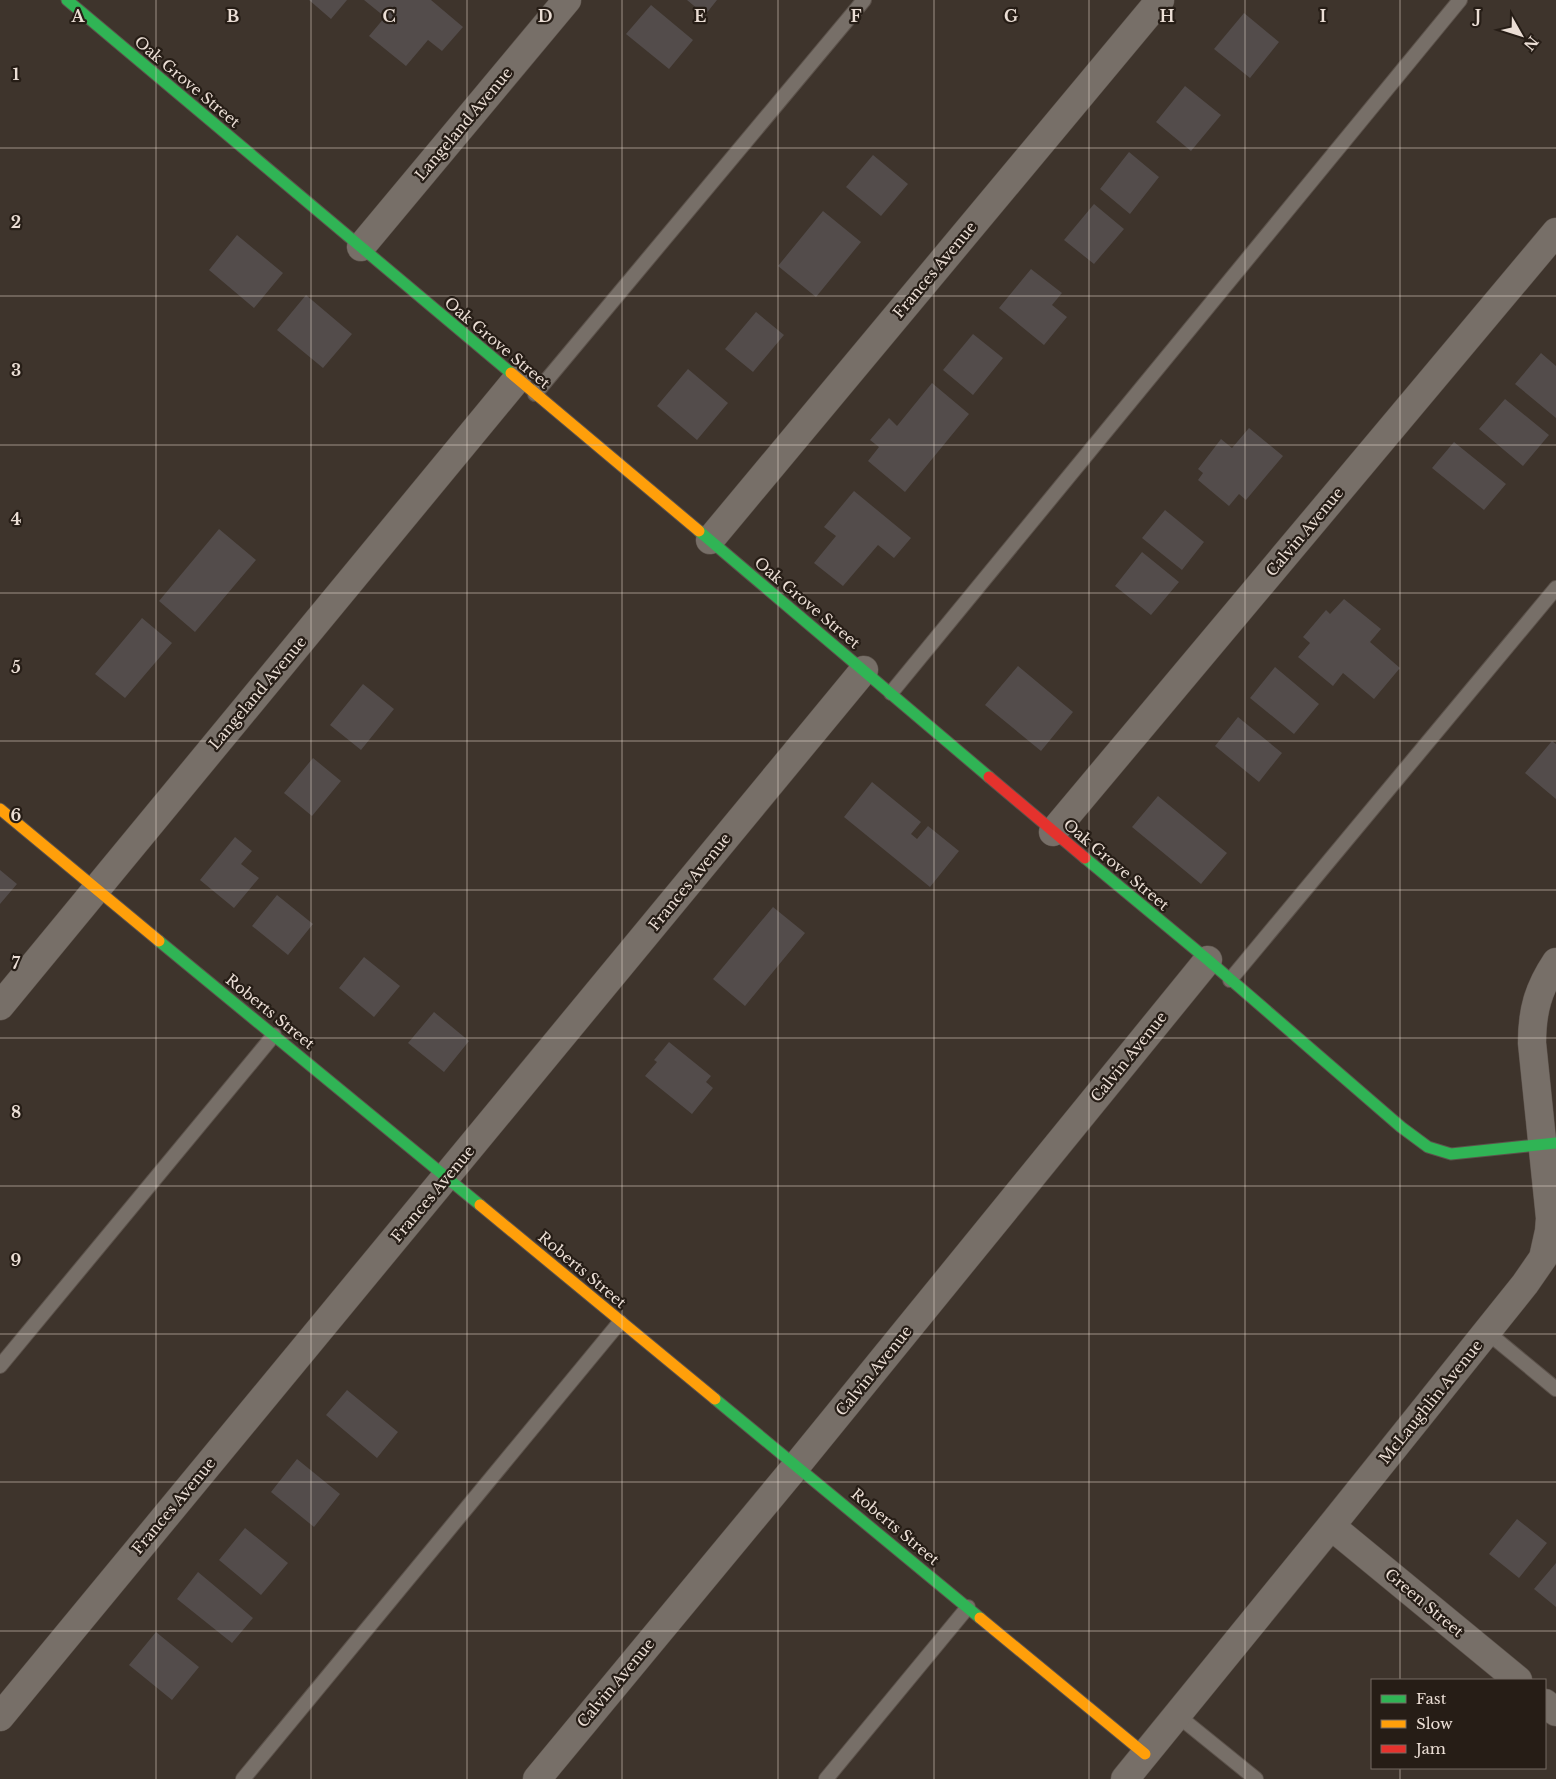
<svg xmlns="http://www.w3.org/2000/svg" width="1556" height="1779" font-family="'Libre Baskerville',serif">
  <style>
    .building { fill: #534c4b }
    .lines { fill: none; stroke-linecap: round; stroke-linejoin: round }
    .lane-casing { stroke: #5c524b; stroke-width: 16 }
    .street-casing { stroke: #5c524b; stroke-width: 29 }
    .fast-casing { stroke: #5c524b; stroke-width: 13 }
    .slow-casing { stroke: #5c524b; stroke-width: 13 }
    .jam-casing { stroke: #5c524b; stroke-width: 13 }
    .lane { stroke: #776f68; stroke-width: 14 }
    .street { stroke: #776f68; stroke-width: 28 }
    .fast { stroke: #30b455; stroke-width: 11 }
    .slow { stroke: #ff9f0a; stroke-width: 11 }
    .jam { stroke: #e5322d; stroke-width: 11 }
    .grid { fill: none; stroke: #ebded5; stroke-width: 1; stroke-opacity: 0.55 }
    .labels { text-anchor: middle; stroke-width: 4.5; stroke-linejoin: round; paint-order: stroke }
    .street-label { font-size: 15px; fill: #ebded5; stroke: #261d16 }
    .grid-label { font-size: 16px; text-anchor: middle; font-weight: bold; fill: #ebded5; stroke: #261d16; stroke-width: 4.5; stroke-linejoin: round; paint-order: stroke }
  </style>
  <rect width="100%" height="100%" fill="#3e342c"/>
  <!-- building -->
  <path class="building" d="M 309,0 L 347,0 L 331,19 Z
    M 364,0 L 431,0 L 463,27 L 442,51 L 428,40 L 406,66 L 369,36 L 385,17 Z
    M 687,0 L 717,0 L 705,15 Z
    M 651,5 L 693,40 L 669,69 L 626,34 Z
    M 1244,13 L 1279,42 L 1250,78 L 1214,49 Z
    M 1185,86 L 1221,115 L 1191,151 L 1156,122 Z
    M 1129,152 L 1159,177 L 1130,214 L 1100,189 Z
    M 873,155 L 908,184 L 881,216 L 846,187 Z
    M 1094,204 L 1124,229 L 1094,264 L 1064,240 Z
    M 823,211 L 861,242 L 816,297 L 778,266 Z
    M 237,235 L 283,273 L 254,308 L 209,270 Z
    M 1031,269 L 1062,293 L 1052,305 L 1067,317 L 1044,345 L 999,308 Z
    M 306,295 L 352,334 L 323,368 L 277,330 Z
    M 756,312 L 784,335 L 753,372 L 725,349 Z
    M 973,334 L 1003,358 L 973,395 L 943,370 Z
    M 1541,353 L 1556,366 L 1556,418 L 1515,384 Z
    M 688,369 L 728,403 L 697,440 L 657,406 Z
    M 932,383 L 969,414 L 905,492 L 868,461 L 879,447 L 870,440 L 889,418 L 897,426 Z
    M 1505,399 L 1549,435 L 1523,466 L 1479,429 Z
    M 1249,428 L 1283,456 L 1246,500 L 1239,494 L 1229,506 L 1198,480 L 1203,473 L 1198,469 L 1221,439 L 1232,448 Z
    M 1454,442 L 1506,484 L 1484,510 L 1432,468 Z
    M 854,491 L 911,538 L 894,558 L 878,545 L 843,586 L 814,563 L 836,536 L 824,527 Z
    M 1165,510 L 1204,542 L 1182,570 L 1142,538 Z
    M 219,529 L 256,560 L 195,632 L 159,601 Z
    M 1142,552 L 1179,582 L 1151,615 L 1115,586 Z
    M 1344,599 L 1381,629 L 1370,642 L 1400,668 L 1374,699 L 1343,673 L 1333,686 L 1298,657 L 1310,643 L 1303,637 L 1326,610 L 1330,614 Z
    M 142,618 L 172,643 L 125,698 L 95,674 Z
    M 1018,666 L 1073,712 L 1041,751 L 985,705 Z
    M 1275,667 L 1319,704 L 1294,734 L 1250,698 Z
    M 363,684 L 394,709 L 361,750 L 330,725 Z
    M 1238,717 L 1282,753 L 1259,782 L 1215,746 Z
    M 1552,741 L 1556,744 L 1556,799 L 1525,773 Z
    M 313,758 L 341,781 L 312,816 L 284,793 Z
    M 872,782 L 921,822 L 911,834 L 917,839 L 928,826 L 959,851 L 930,887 L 844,817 Z
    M 1158,796 L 1227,853 L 1201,884 L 1132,827 Z
    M 235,837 L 252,851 L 241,864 L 259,878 L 234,908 L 200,880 Z
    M 0,870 L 17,884 L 0,904 Z
    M 277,895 L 313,924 L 288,955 L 252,926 Z
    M 773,907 L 805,933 L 745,1006 L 713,979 Z
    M 364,957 L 400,986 L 374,1017 L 339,988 Z
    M 434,1012 L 469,1041 L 444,1072 L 408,1043 Z
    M 669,1042 L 711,1076 L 706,1082 L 713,1088 L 692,1114 L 645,1076 L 657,1062 L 654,1060 Z
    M 347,1390 L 398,1432 L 377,1458 L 326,1415 Z
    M 297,1459 L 340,1494 L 314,1527 L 271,1492 Z
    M 1517,1519 L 1547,1543 L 1519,1578 L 1489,1554 Z
    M 245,1528 L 288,1563 L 261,1595 L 219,1560 Z
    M 1556,1563 L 1556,1607 L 1534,1589 Z
    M 198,1572 L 253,1618 L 232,1643 L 177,1599 Z
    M 156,1632 L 199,1667 L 172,1700 L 129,1665 Z"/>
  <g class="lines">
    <!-- lane casing -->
    <g class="lane-casing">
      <path id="lane" d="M 535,394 L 864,0
        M 891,693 L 1460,0
        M 1230,980 L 1556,588
        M 1487,1332 L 1556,1389
        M 0,1366 L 274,1035
        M 1177,1715 L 1256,1779
        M 243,1779 L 620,1322
        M 826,1779 L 968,1607"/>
    </g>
    <!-- street casing -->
    <g class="street-casing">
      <path id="street" d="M 361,247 L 567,0
        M 710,540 L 1160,0
        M 1053,832 L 1556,232
        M 0,1006 L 517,379
        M 1331,1526 L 1518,1680
        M 1545,1703 L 1556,1712
        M 0,1717 L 864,670
        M 537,1779 L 797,1465 L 1208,960
        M 1125,1779 L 1331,1526 L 1525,1284 L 1543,1258 L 1549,1231 L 1550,1218 L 1532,1043 C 1532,1011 1538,989 1556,962"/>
    </g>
    <!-- fast casing -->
    <g class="fast-casing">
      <path id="fast" d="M 67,0 L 511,373
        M 699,531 L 989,777
        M 1085,858 L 1208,960 L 1401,1127 L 1428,1147 L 1451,1154 L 1556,1143
        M 159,941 L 480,1205
        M 715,1399 L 980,1618"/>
    </g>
    <!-- slow casing -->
    <g class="slow-casing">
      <path id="slow" d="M 511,373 L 699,531
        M 0,809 L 159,941
        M 480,1205 L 715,1399
        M 980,1618 L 1145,1754"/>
    </g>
    <!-- jam casing -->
    <g class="jam-casing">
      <path id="jam" d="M 989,777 L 1085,858"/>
    </g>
    <!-- lane -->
    <use href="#lane" class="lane"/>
    <!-- street -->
    <use href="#street" class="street"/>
    <!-- fast -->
    <use href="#fast" class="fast"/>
    <!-- slow -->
    <use href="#slow" class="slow"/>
    <!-- jam -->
    <use href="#jam" class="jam"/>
  </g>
  <!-- grid -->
  <path class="grid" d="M 156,0 L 156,1779M 311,0 L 311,1779M 467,0 L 467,1779M 622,0 L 622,1779M 778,0 L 778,1779M 934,0 L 934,1779M 1089,0 L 1089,1779M 1245,0 L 1245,1779M 1400,0 L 1400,1680M 0,148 L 1556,148M 0,296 L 1556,296M 0,445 L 1556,445M 0,593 L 1556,593M 0,741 L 1556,741M 0,890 L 1556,890M 0,1038 L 1556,1038M 0,1186 L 1556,1186M 0,1334 L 1556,1334M 0,1482 L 1556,1482M 0,1631 L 1556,1631M 1400,1768 L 1400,1779"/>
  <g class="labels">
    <!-- street labels -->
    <g class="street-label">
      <text transform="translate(187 82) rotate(40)" y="5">Oak Grove Street</text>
      <text transform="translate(464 124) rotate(-50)" y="5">Langeland Avenue</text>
      <text transform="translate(935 270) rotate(-50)" y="5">Frances Avenue</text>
      <text transform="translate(497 343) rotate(40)" y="5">Oak Grove Street</text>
      <text transform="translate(1305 532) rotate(-50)" y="5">Calvin Avenue</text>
      <text transform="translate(807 603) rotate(40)" y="5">Oak Grove Street</text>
      <text transform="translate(258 693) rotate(-50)" y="5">Langeland Avenue</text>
      <text transform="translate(1116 865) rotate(40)" y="5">Oak Grove Street</text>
      <text transform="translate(690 882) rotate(-51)" y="5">Frances Avenue</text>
      <text transform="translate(270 1012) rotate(39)" y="5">Roberts Street</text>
      <text transform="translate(1129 1057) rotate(-51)" y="5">Calvin Avenue</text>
      <text transform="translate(433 1194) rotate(-50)" y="5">Frances Avenue</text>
      <text transform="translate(582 1270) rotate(40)" y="5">Roberts Street</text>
      <text transform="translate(874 1371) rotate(-51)" y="5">Calvin Avenue</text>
      <text transform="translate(1431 1402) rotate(-51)" y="5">McLaughlin Avenue</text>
      <text transform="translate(174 1506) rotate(-50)" y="5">Frances Avenue</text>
      <text transform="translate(895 1527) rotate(40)" y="5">Roberts Street</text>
      <text transform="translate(1424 1603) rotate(40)" y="5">Green Street</text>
      <text transform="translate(616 1683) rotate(-50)" y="5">Calvin Avenue</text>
    </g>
  </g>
  <g class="grid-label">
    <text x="78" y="22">A</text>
    <text x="233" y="22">B</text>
    <text x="389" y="22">C</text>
    <text x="545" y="22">D</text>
    <text x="700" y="22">E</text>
    <text x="856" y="22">F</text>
    <text x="1011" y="22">G</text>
    <text x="1167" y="22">H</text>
    <text x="1323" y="22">I</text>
    <text x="1478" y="22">J</text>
    <text x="16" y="80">1</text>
    <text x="16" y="228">2</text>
    <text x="16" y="376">3</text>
    <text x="16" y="525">4</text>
    <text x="16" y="673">5</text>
    <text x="16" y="821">6</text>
    <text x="16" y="969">7</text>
    <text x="16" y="1118">8</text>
    <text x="16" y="1266">9</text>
  </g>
  <!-- legend -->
  <rect x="1371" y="1679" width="175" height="90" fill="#261d16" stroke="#756a62"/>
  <rect x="1381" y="1695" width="25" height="8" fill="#30b455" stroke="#756a62"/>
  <text x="1416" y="1704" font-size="15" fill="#ebded5">Fast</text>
  <rect x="1381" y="1720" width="25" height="8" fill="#ff9f0a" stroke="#756a62"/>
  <text x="1416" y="1729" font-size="15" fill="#ebded5">Slow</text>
  <rect x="1381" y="1745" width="25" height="8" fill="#e5322d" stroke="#756a62"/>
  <text x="1416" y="1754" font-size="15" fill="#ebded5">Jam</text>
  <!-- north arrow -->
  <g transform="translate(1521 35) rotate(129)" stroke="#261d16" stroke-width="4" paint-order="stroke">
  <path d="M0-4L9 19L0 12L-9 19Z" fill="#ebded5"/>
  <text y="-8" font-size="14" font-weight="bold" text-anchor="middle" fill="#ebded5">N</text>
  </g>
</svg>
